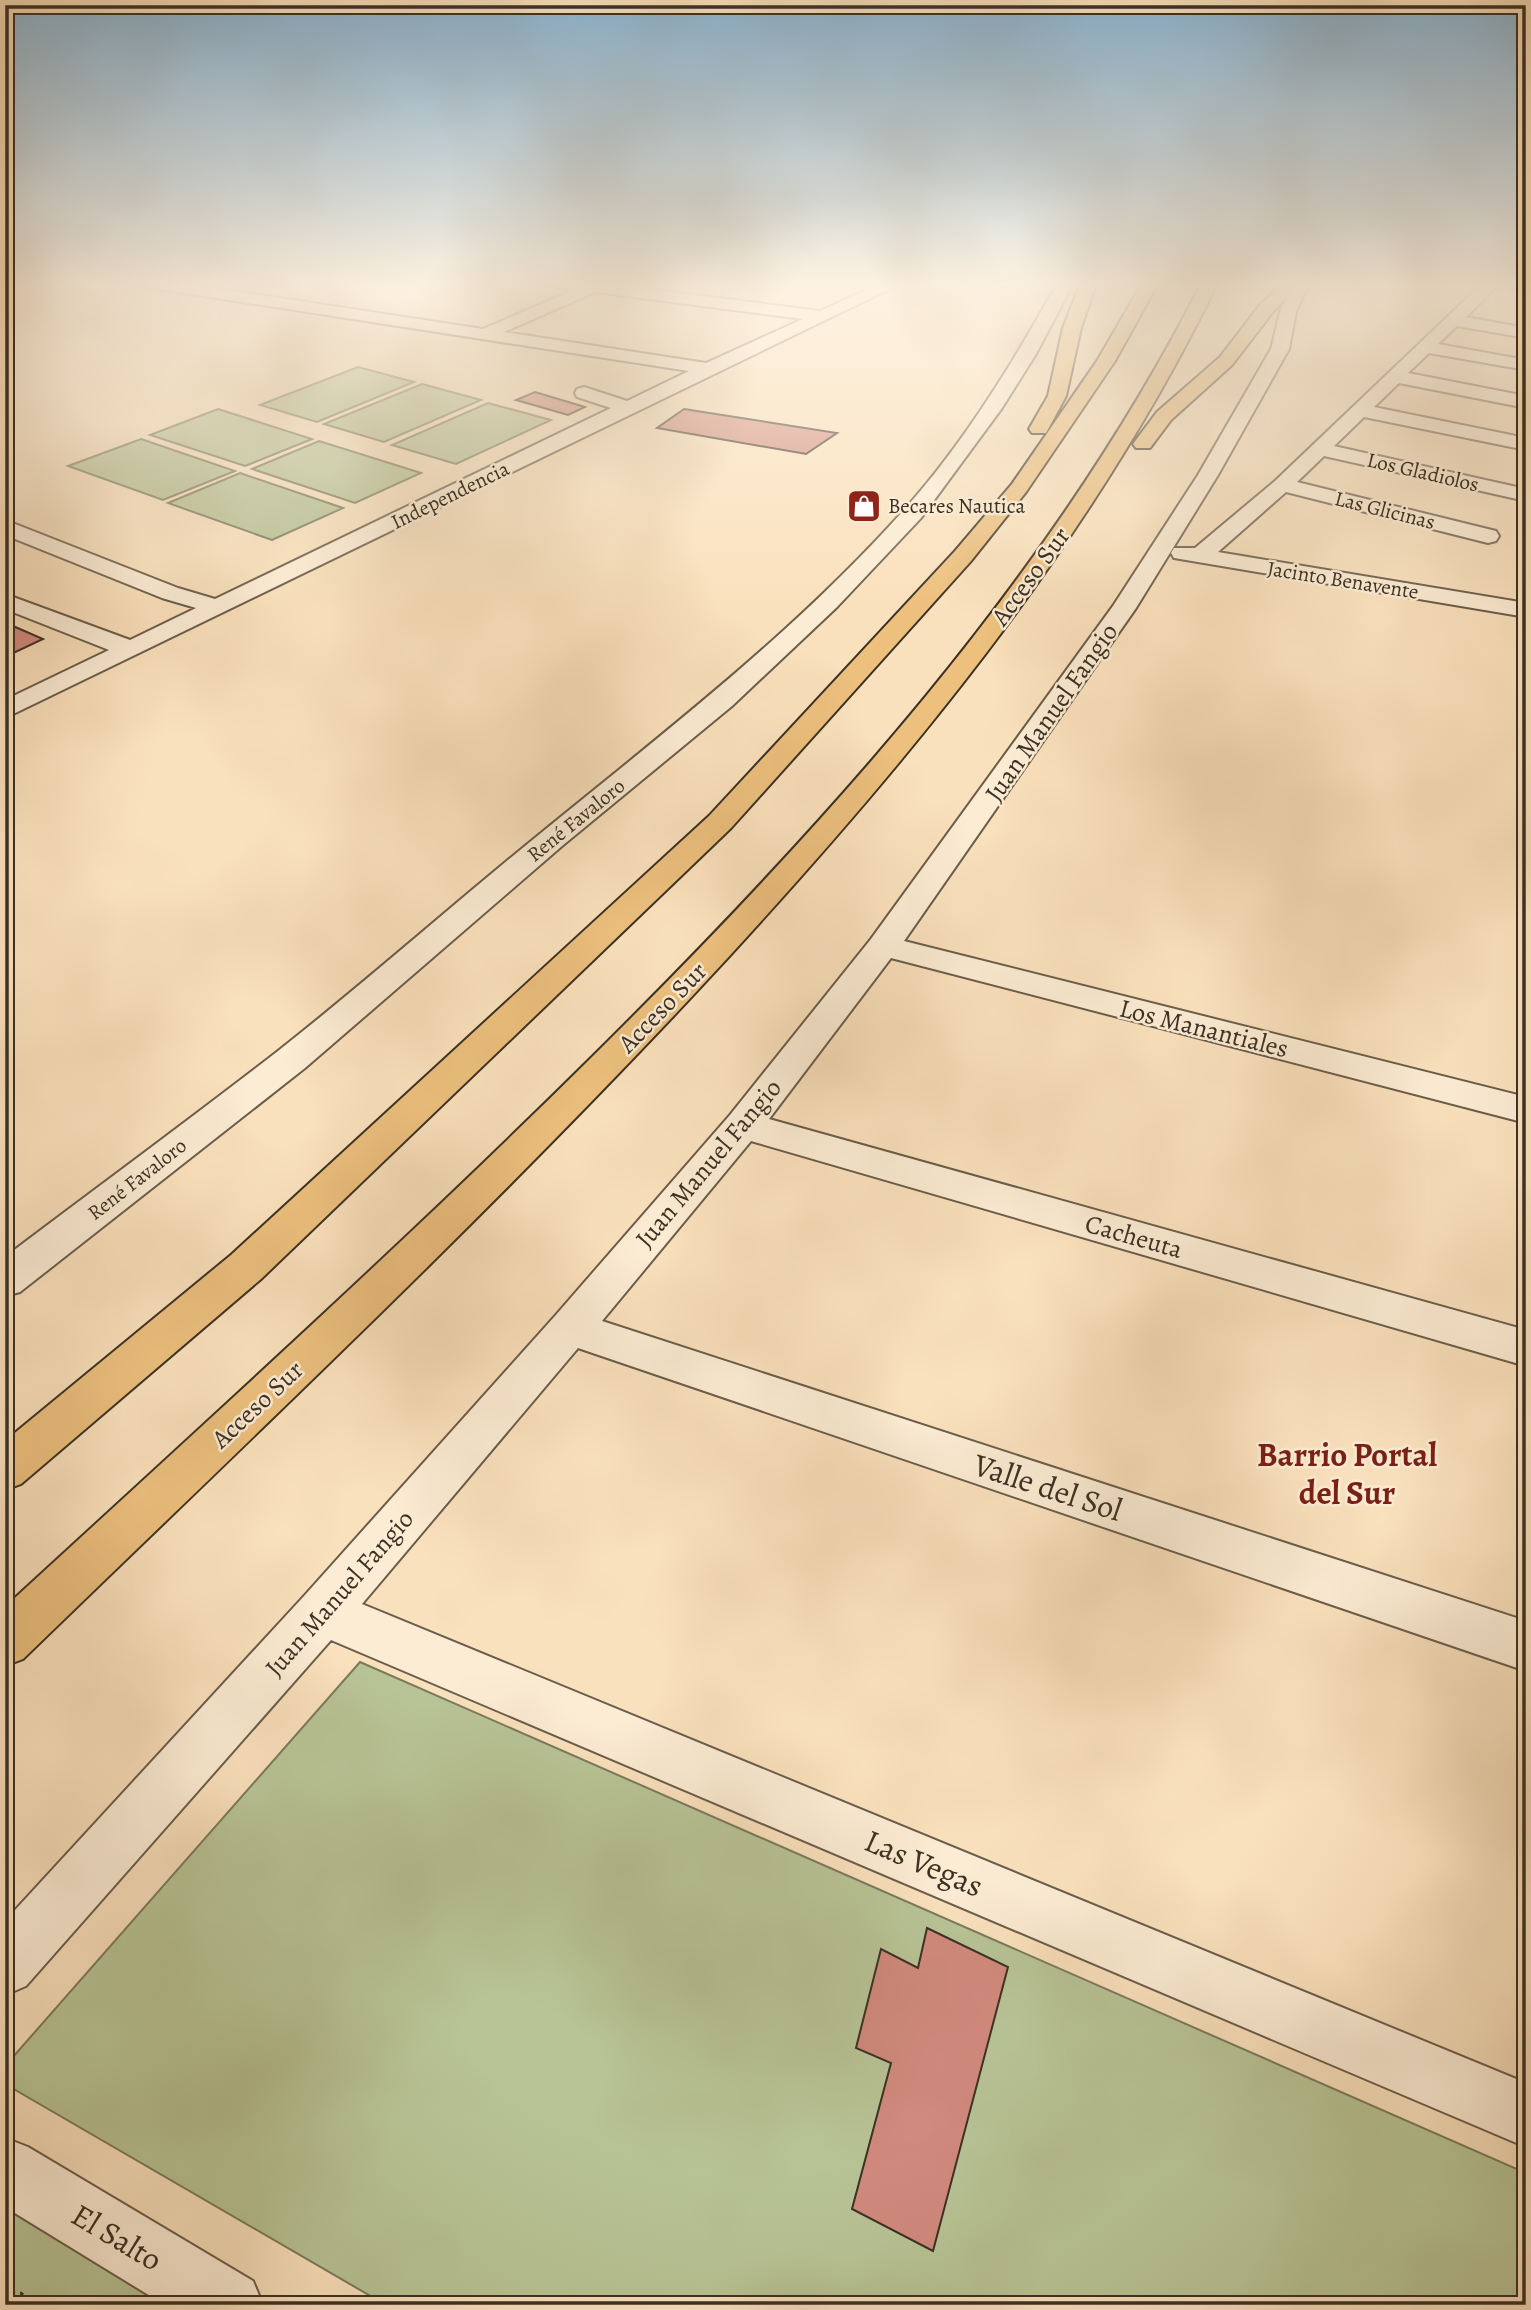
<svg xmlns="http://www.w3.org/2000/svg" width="1531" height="2310" font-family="Alegreya,serif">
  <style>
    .green { fill: #b8c496; stroke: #7a7a5d; stroke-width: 2 }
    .building { fill: #d18a7e; stroke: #3b3124; stroke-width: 2 }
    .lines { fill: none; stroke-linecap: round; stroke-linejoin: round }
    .minor-casing { stroke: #6b5d4a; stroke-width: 4 }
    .highway-casing { stroke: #3b3124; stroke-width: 4 }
    .path-far1 { stroke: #3b3124; stroke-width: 2; stroke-dasharray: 1 2; stroke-linecap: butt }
    .path { stroke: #3b3124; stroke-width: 7; stroke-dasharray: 2.5 5; stroke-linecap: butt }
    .minor { fill: #fcecd4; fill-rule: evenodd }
    .highway { fill: #edc07e; fill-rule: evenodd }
    .labels { text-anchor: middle; stroke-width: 5; stroke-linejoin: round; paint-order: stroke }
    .far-street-label { font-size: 21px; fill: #3b3124; stroke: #fcecd4 }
    .far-poi-label { font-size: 21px; fill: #3b3124; stroke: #fcecd4; text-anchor: start }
    .street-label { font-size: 26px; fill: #3b3124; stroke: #fcecd4 }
    .near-street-label { font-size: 32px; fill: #3b3124; stroke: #fcecd4 }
    .near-neighbourhood-label { font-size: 33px; font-weight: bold; fill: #7a1f14; stroke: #fcecd4 }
  </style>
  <rect width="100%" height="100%" fill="#fae1bd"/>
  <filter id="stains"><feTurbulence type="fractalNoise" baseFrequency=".00286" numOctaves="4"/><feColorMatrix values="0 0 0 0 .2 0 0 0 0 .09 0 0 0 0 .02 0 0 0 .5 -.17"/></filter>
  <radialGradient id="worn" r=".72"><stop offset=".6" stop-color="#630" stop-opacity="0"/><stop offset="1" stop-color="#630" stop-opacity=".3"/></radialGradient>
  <!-- green -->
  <path class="green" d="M 358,367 L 414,382 L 317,422 L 260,405 Z
    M 422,384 L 481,400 L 384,442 L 324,424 Z
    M 488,403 L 551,420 L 456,464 L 392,445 Z
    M 218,409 L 312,439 L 245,466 L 150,435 Z
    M 141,439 L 235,471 L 163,500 L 68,466 Z
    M 319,441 L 421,473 L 355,503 L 252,469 Z
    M 240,473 L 343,508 L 272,540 L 168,503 Z
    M 360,1662 L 1526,2173 L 1526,2305 L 386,2305 L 5,2084 L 5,2066 Z
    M 5,2170 L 229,2305 L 5,2305 Z"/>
  <!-- building -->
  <path class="building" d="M 535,392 L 585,407 L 568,415 L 516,400 Z
    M 684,409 L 837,433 L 806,454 L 657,428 Z
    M 13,626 L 43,639 L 5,657 L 5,629 Z
    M 927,1928 L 1008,1967 L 933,2251 L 852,2209 L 891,2063 L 856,2048 L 881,1949 L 918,1968 Z"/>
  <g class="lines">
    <!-- minor casing -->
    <g class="minor-casing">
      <path id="minor" d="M 137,282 L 175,282 L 483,329 L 574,290 L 544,285 L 542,282 L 594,282 L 820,311 L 883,282 L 904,282 L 5,718 L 5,700 L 109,650 L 5,609 L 5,594 L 130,640 L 196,608 L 162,598 L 5,535 L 5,520 L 178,588 L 215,599 L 611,408 L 577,397 L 575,393 L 577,389 L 584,387 L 627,401 L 689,371 L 145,287 ZM 595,292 L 803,319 L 706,363 L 504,332 Z
        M 1058,282 L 1074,282 L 1036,354 L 1002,408 L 921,518 L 837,607 L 732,706 L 562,846 L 305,1068 L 20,1292 L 5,1296 L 5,1257 C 96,1188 188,1121 278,1051 C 367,981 452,905 541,833 C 666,731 795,632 904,510 C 965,442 1014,361 1058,282 Z
        M 1293,282 L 1309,282 L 1296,312 L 1289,349 L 1218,475 L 1136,608 L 904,941 L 1526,1097 L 1526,1123 L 891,958 L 769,1119 L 1526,1330 L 1526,1366 L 751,1141 L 602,1321 L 1526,1621 L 1526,1671 L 578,1348 L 362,1604 L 1526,2083 L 1526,2147 L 331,1640 L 26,1986 L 5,1995 L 5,1921 L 305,1595 L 555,1316 L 730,1115 L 871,939 L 1113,606 L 1198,475 L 1271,349 L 1280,312 Z
        M 1484,282 L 1501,282 L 1466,317 L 1526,328 L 1526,338 L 1457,326 L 1438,344 L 1526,360 L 1526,370 L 1429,353 L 1408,373 L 1526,396 L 1526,408 L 1399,383 L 1374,407 L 1526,438 L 1526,450 L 1364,417 L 1334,446 L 1526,489 L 1526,501 L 1324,456 L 1297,482 L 1496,531 L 1499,536 L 1496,541 L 1488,543 L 1286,492 L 1218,552 L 1526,603 L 1526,617 L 1174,558 L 1171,553 L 1174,548 L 1195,548 L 1275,481 Z
        M 5,2138 L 28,2147 L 253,2281 L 263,2305 L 165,2305 L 5,2207 Z"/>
    </g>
    <!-- highway casing -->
    <g class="highway-casing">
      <path id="highway" d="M 1081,282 L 1097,282 L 1081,328 L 1066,396 L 1046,433 L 1032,433 L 1029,429 L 1048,396 L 1063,328 Z
        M 1143,282 L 1159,282 L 1115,361 L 1026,492 L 971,561 L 731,828 L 261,1279 L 21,1484 L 5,1490 L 5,1441 L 231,1255 L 709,816 L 955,551 L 1012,484 L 1097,361 Z
        M 1202,282 L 1218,282 C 1090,547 896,777 697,991 C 481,1222 250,1439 23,1659 L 5,1666 L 5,1607 C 202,1426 401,1246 591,1058 C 824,827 1053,576 1202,282 Z
        M 1284,282 L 1301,282 L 1272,313 L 1232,365 L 1171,420 L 1150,448 L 1136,448 L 1133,444 L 1157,412 L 1220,357 L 1260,305 Z"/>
    </g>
    <!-- path-far1 -->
    <path class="path-far1" d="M 98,282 L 121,285"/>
    <!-- path -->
    <path class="path" d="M 5,2294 L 20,2295 L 35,2305"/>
    <!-- minor -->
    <use href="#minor" class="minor"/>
    <!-- highway -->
    <use href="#highway" class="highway"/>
  </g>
  <!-- sky -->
  <linearGradient id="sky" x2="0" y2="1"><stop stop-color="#8cb7d6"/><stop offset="0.47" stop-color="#fdf2e1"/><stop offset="1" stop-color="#fdf2e1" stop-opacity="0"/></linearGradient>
  <rect width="1531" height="605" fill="url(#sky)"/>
  <!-- icons -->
  <defs>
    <g id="shop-square" transform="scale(1.75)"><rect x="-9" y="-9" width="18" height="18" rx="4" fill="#8f2418" stroke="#fcecd4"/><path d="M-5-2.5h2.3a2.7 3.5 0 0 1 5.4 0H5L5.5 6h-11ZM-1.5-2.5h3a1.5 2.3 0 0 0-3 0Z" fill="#fff"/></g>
  </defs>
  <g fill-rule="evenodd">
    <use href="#shop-square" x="864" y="506"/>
  </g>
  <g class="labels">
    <!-- far-street labels -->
    <g class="far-street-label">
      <text transform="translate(1423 472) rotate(13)" y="7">Los Gladiolos</text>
      <text transform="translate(450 495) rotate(-26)" y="7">Independencia</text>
      <text transform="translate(1385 510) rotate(14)" y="7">Las Glicinas</text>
      <text transform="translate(1343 580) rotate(9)" y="7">Jacinto Benavente</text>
      <text transform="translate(576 820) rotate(-39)" y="7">René Favaloro</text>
      <text transform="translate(137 1179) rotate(-38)" y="7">René Favaloro</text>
    </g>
    <!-- far-poi labels -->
    <g class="far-poi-label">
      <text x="888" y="513">Becares Nautica</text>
    </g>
    <!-- street labels -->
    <g class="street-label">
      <text transform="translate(1030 576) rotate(-54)" y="9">Acceso Sur</text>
      <text transform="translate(1051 712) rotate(-55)" y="9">Juan Manuel Fangio</text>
      <text transform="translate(662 1007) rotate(-46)" y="9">Acceso Sur</text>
      <text transform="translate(1204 1028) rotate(14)" y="9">Los Manantiales</text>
      <text transform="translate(708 1163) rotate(-50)" y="9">Juan Manuel Fangio</text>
      <text transform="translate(1134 1236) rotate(16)" y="9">Cacheuta</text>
      <text transform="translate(257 1404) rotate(-43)" y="9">Acceso Sur</text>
      <text transform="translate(339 1593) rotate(-49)" y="9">Juan Manuel Fangio</text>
    </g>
    <!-- near-street labels -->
    <g class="near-street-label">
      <text transform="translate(1048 1487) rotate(18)" y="11">Valle del Sol</text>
      <text transform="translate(924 1863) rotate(23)" y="11">Las Vegas</text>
      <text transform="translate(117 2237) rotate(31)" y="11">El Salto</text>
    </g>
    <!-- near-neighbourhood labels -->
    <g class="near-neighbourhood-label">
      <text x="1347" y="1466">Barrio Portal<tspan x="1347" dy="38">del Sur</tspan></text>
    </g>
  </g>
  <!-- margin -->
  <rect width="1531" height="2310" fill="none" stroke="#fae1bd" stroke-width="28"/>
  <rect x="7" y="7" width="1517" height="2296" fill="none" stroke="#3b3124" stroke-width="3.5"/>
  <rect x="14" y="14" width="1503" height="2282" fill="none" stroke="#3b3124" stroke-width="2"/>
  <rect width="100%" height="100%" filter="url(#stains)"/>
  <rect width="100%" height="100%" fill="url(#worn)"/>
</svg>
